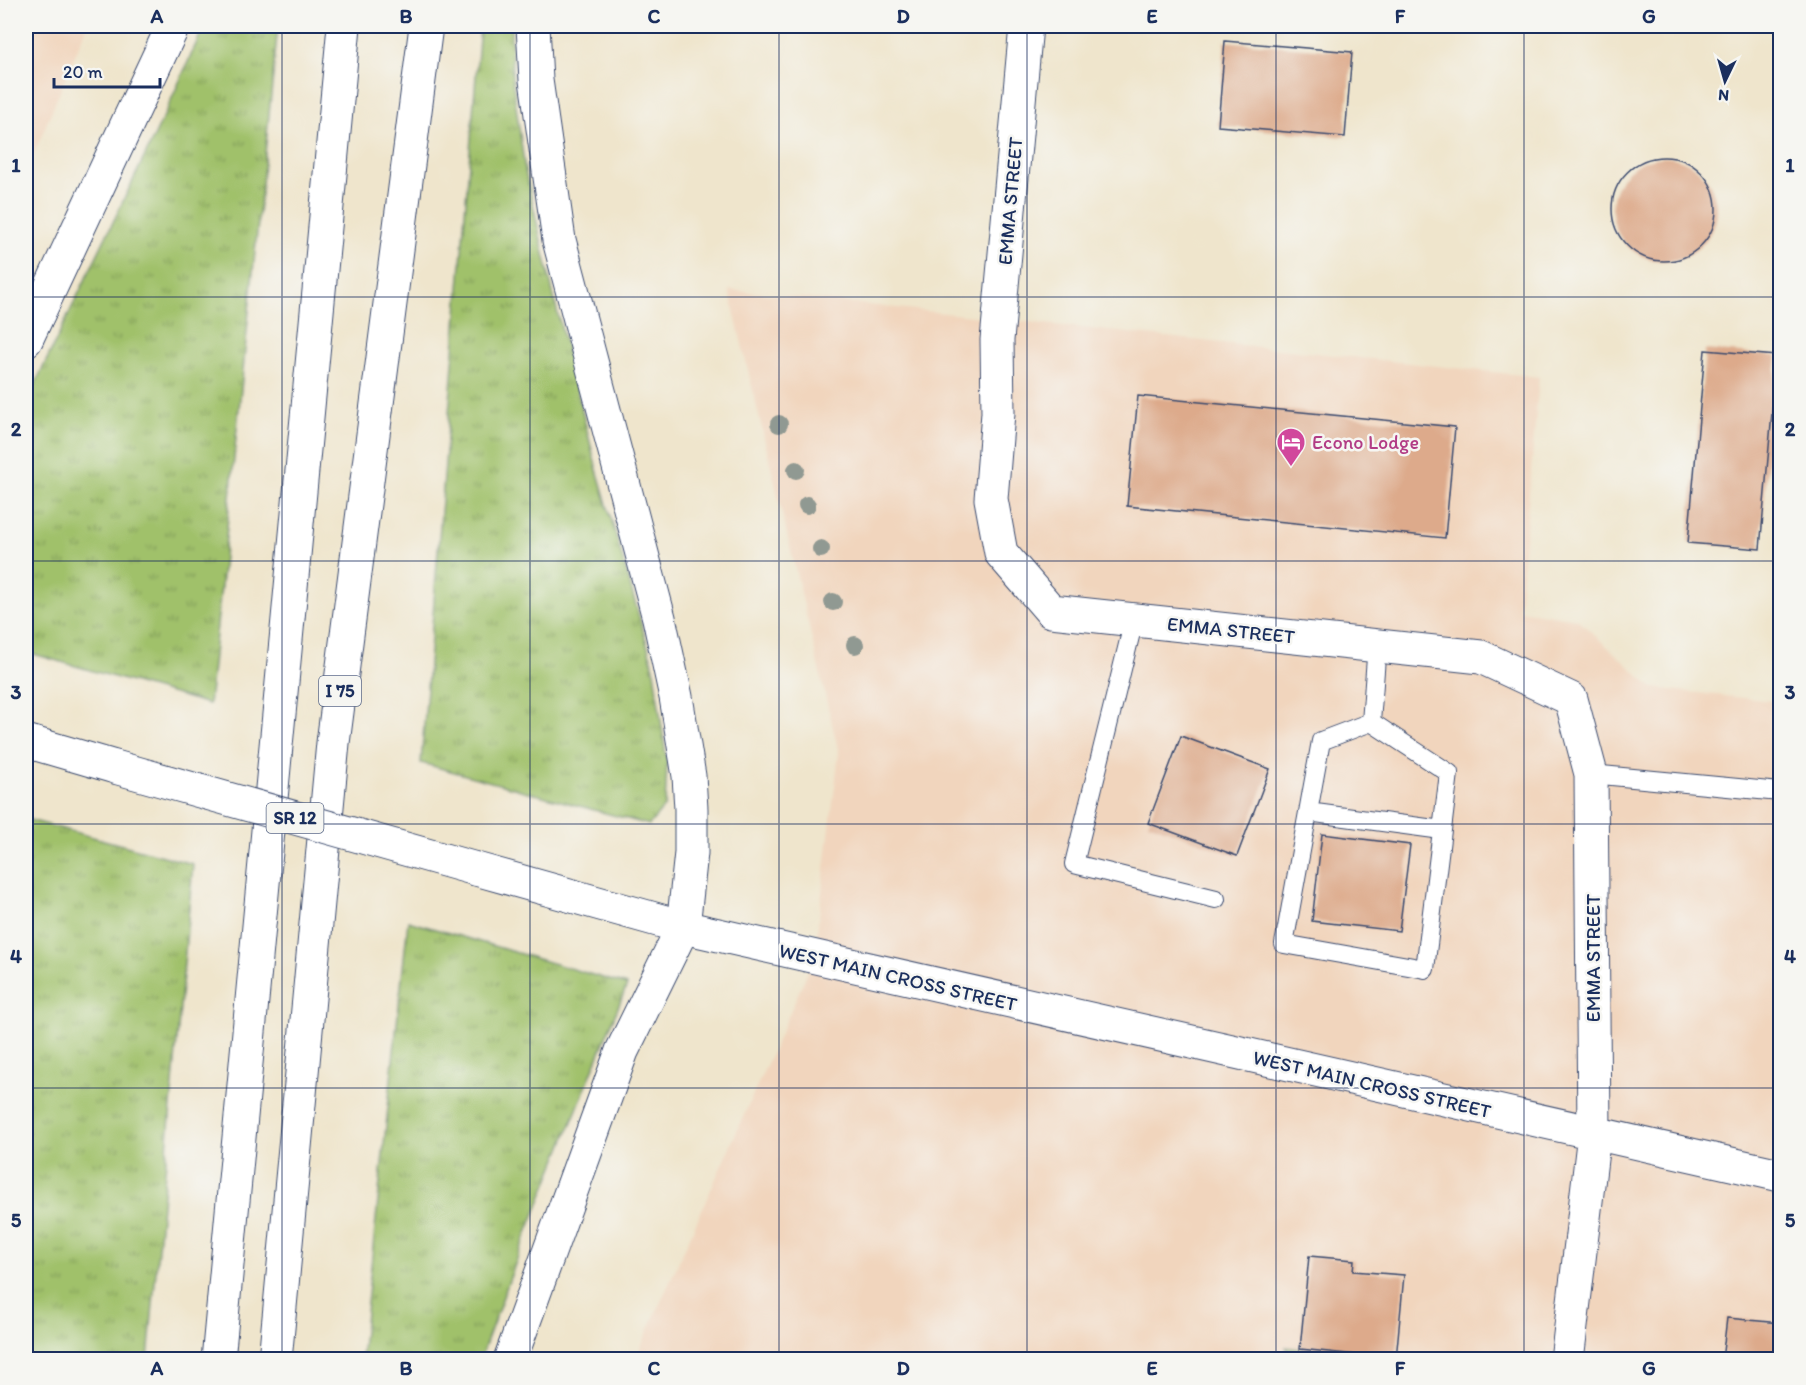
<svg xmlns="http://www.w3.org/2000/svg" width="1806" height="1385" font-family="Itim,sans-serif">
  <style>
    .built { fill: #f1d5bd }
    .grass { fill: url(#grass-tufts); stroke: #5e7864; stroke-width: 1.5 }
    .building { fill: #ddaa8b }
    .lines { fill: none; stroke-linecap: round; stroke-linejoin: round }
    .lane-casing { stroke: #3b4a6e; stroke-width: 20 }
    .secondary-casing { stroke: #3b4a6e; stroke-width: 35 }
    .highway-casing { stroke: #3b4a6e; stroke-width: 35 }
    .lane { stroke: #fff; stroke-width: 18 }
    .secondary { stroke: #fff; stroke-width: 33 }
    .highway { stroke: #fff; stroke-width: 33 }
    .highway-bridge-casing { stroke: #3b4a6e; stroke-width: 35; stroke-linecap: butt }
    .highway-bridge { stroke: #fff; stroke-width: 33 }
    .tree { fill: #909992 }
    .grid { fill: none; stroke: #1b2f5e; stroke-width: 1.5; stroke-opacity: 0.55 }
    .labels { text-anchor: middle; stroke-width: 5; stroke-linejoin: round; paint-order: stroke }
    .shield { fill: #f6f6f2; stroke: #5d6b8a; stroke-width: 1.5 }
    .shield-label { font-size: 18px; font-weight: bold; fill: #1b2f5e }
    .street-label { font-size: 20px; fill: #1b2f5e; stroke: #f6f6f2 }
    .hotel-label { font-size: 20px; fill: #b23c85; stroke: #f6f6f2; text-anchor: start }
    .neatline { fill: none; stroke: #1b2f5e; stroke-width: 2 }
    .grid-label { font-size: 20px; text-anchor: middle; font-weight: bold; fill: #1b2f5e }
  </style>
  <defs>
    <pattern id="grass-tufts" width="24" height="20" patternUnits="userSpaceOnUse" patternTransform="scale(1.5)"><rect width="24" height="20" fill="#a0c16a"/><path d="M3 7l-1-3M5 7V3M7 7l1-3M15 17l-1-3M17 17v-4M19 17l1-3" fill="none" stroke="#829d5a"/></pattern>
  </defs>
  <rect width="100%" height="100%" fill="#f6f6f2"/>
  <filter id="ink" filterUnits="userSpaceOnUse"><feTurbulence type="fractalNoise" baseFrequency=".0167" numOctaves="2"/><feDisplacementMap in="SourceGraphic" scale="12" xChannelSelector="R" yChannelSelector="G"/><feConvolveMatrix kernelMatrix="1 2 1 2 8 2 1 2 1" color-interpolation-filters="sRGB"/></filter>
  <filter id="wash" filterUnits="userSpaceOnUse"><feTurbulence type="fractalNoise" baseFrequency=".008" numOctaves="4" result="noise"/><feDisplacementMap in="SourceGraphic" scale="24" xChannelSelector="R" yChannelSelector="G"/><feGaussianBlur stdDeviation="1.35" result="paint"/><feColorMatrix in="noise" values="0 0 0 0 0 0 0 0 0 0 0 0 0 0 0 0 0 1.4 0 .05"/><feComposite in="paint" operator="in"/></filter>
  <g filter="url(#wash)">
    <rect width="100%" height="100%" fill="#efe5cc"/>
    <!-- built -->
    <path class="built" d="M 26,26 L 87,26 L 26,173 Z
      M 729,290 L 1539,377 L 1519,610 L 1577,619 L 1653,688 L 1780,702 L 1780,1359 L 635,1360 L 814,958 L 839,753 Z"/>
    <!-- grass -->
    <path class="grass" d="M 204,26 L 278,26 L 209,704 L 26,652 L 26,403 L 164,116 Z
      M 480,26 L 511,26 L 512,77 L 525,170 L 558,315 L 596,466 L 653,665 L 667,763 L 665,806 L 649,825 L 421,763 Z
      M 26,819 L 193,864 L 148,1359 L 26,1359 Z
      M 408,921 L 627,985 L 521,1248 L 480,1359 L 361,1359 Z
      M 1286,1347 L 1300,1349 L 1397,1359 L 1290,1359 Z"/>
    <g id="blocks">
      <!-- building -->
      <path class="building" d="M 1225,41 L 1352,52 L 1345,137 L 1218,126 Z
        M1612 209a52 52 0 1 1 104 0a52 52 0 1 1-104 0Z
        M 1705,350 L 1777,356 L 1760,549 L 1688,543 Z
        M 1138,396 L 1455,427 L 1445,538 L 1127,506 Z
        M 1181,736 L 1270,769 L 1237,856 L 1148,823 Z
        M 1322,834 L 1410,845 L 1399,931 L 1312,921 Z
        M 1309,1256 L 1354,1260 L 1353,1271 L 1404,1275 L 1396,1359 L 1300,1349 Z
        M 1727,1318 L 1780,1323 L 1780,1360 L 1722,1360 Z"/>
    </g>
  </g>
  <g filter="url(#ink)">
    <use href="#blocks" fill-opacity="0" stroke="#3b4a6e" stroke-width="1.5"/>
    <g class="lines">
      <!-- lane casing -->
      <g class="lane-casing">
        <path id="lane" d="M 1134,620 L 1074,864 L 1216,899
          M 1371,722 L 1449,773 L 1425,969 L 1284,944 L 1321,741 Z
          M 1371,722 L 1377,645
          M 1591,774 L 1780,792
          M 1308,812 L 1442,830"/>
      </g>
      <!-- secondary casing -->
      <g class="secondary-casing">
        <path id="secondary" d="M 1026,26 L 997,340 L 998,413 L 991,499 L 1001,553 L 1051,611 L 1481,657 L 1571,699 L 1591,774 L 1594,1134 L 1567,1360
          M 683,927 L 1780,1175"/>
      </g>
      <!-- highway casing -->
      <g class="highway-casing">
        <path id="highway" d="M 26,340 L 173,26
          M 26,741 L 115,767
          M 476,869 L 683,927
          M 218,1360 L 344,26
          M 275,1360 L 333,743 L 426,26
          M 510,1360 L 622,1051 L 683,927 L 691,853 L 691,809 L 689,776 L 676,697 L 659,618 L 559,240 L 536,80 L 533,26"/>
      </g>
      <!-- lane -->
      <use href="#lane" class="lane"/>
      <!-- secondary -->
      <use href="#secondary" class="secondary"/>
      <!-- highway -->
      <use href="#highway" class="highway"/>
      <!-- highway-bridge casing -->
      <g class="highway-bridge-casing">
        <path id="highway-bridge" d="M 115,767 L 476,869"/>
      </g>
      <!-- highway-bridge -->
      <use href="#highway-bridge" class="highway-bridge"/>
    </g>
    <!-- trees -->
    <g class="tree">
      <circle cx="779" cy="424" r="9"/>
      <circle cx="796" cy="470" r="9"/>
      <circle cx="807" cy="505" r="9"/>
      <circle cx="821" cy="549" r="9"/>
      <circle cx="833" cy="602" r="9"/>
      <circle cx="855" cy="645" r="9"/>
    </g>
  </g>
  <!-- grid -->
  <path class="grid" d="M 282,26 L 282,1360M 530,26 L 530,1360M 779,26 L 779,1360M 1027,26 L 1027,1360M 1276,26 L 1276,1360M 1524,26 L 1524,1360M 26,297 L 1780,297M 26,561 L 1780,561M 26,824 L 1780,824M 26,1088 L 1780,1088"/>
  <!-- icons -->
  <defs>
    <g id="hotel-pin" transform="scale(1.5)"><path d="M0 17L-7.5 6A9.5 9.5 0 1 1 7.5 6Z" fill="#d1479c" stroke="#f6f6f2"/><path d="M-6-4.5h1.5V1H6V5H4.5V3h-9V5H-6ZM-4 0a1.8 1.8 0 1 1 3.6 0ZM.5 0V-2.5h3Q6-2.5 6 0Z" fill="#fff"/></g>
  </defs>
  <g fill-rule="evenodd">
    <use href="#hotel-pin" x="1291" y="442"/>
  </g>
  <g class="labels">
    <!-- shield labels -->
    <g class="shield">
      <rect x="319" y="676" width="42" height="30" rx="4.5"/>
      <rect x="266.5" y="803" width="57" height="30" rx="4.5"/>
    </g>
    <g class="shield-label">
      <text x="340" y="697">I 75</text>
      <text x="295" y="824">SR 12</text>
    </g>
    <!-- street labels -->
    <g class="street-label">
      <text transform="translate(1010 201) rotate(-85)" y="7">EMMA STREET</text>
      <text transform="translate(1231 630) rotate(6)" y="7">EMMA STREET</text>
      <text transform="translate(1593 958) rotate(-90)" y="7">EMMA STREET</text>
      <text transform="translate(898 977) rotate(13)" y="7">WEST MAIN CROSS STREET</text>
      <text transform="translate(1372 1084) rotate(13)" y="7">WEST MAIN CROSS STREET</text>
    </g>
    <!-- hotel labels -->
    <g class="hotel-label">
      <text x="1312" y="449">Econo Lodge</text>
    </g>
  </g>
  <!-- margin -->
  <rect width="1806" height="1385" fill="none" stroke="#f6f6f2" stroke-width="66"/>
  <!-- north arrow -->
  <g transform="translate(1725 81) rotate(185)" stroke="#f6f6f2" stroke-width="4.5" paint-order="stroke">
  <path d="M0-4.5L10 22L0 15L-10 22Z" fill="#1b2f5e"/>
  <text y="-9" font-size="16" font-weight="bold" text-anchor="middle" fill="#1b2f5e">N</text>
  </g>
  <!-- scale -->
  <path d="M54 78v9h106v-9" fill="none" stroke="#1b2f5e" stroke-width="3"/>
  <text x="63" y="78" font-size="18" fill="#1b2f5e" stroke="#f6f6f2" stroke-width="4.5" paint-order="stroke">20 m</text>
  <rect x="33" y="33" width="1740" height="1319" class="neatline"/>
  <g class="grid-label">
    <text x="157" y="23">A</text>
    <text x="406" y="23">B</text>
    <text x="654" y="23">C</text>
    <text x="903" y="23">D</text>
    <text x="1152" y="23">E</text>
    <text x="1400" y="23">F</text>
    <text x="1649" y="23">G</text>
    <text x="16" y="172">1</text>
    <text x="1790" y="172">1</text>
    <text x="16" y="436">2</text>
    <text x="1790" y="436">2</text>
    <text x="16" y="699">3</text>
    <text x="1790" y="699">3</text>
    <text x="16" y="963">4</text>
    <text x="1790" y="963">4</text>
    <text x="16" y="1227">5</text>
    <text x="1790" y="1227">5</text>
    <text x="157" y="1375">A</text>
    <text x="406" y="1375">B</text>
    <text x="654" y="1375">C</text>
    <text x="903" y="1375">D</text>
    <text x="1152" y="1375">E</text>
    <text x="1400" y="1375">F</text>
    <text x="1649" y="1375">G</text>
  </g>
</svg>
